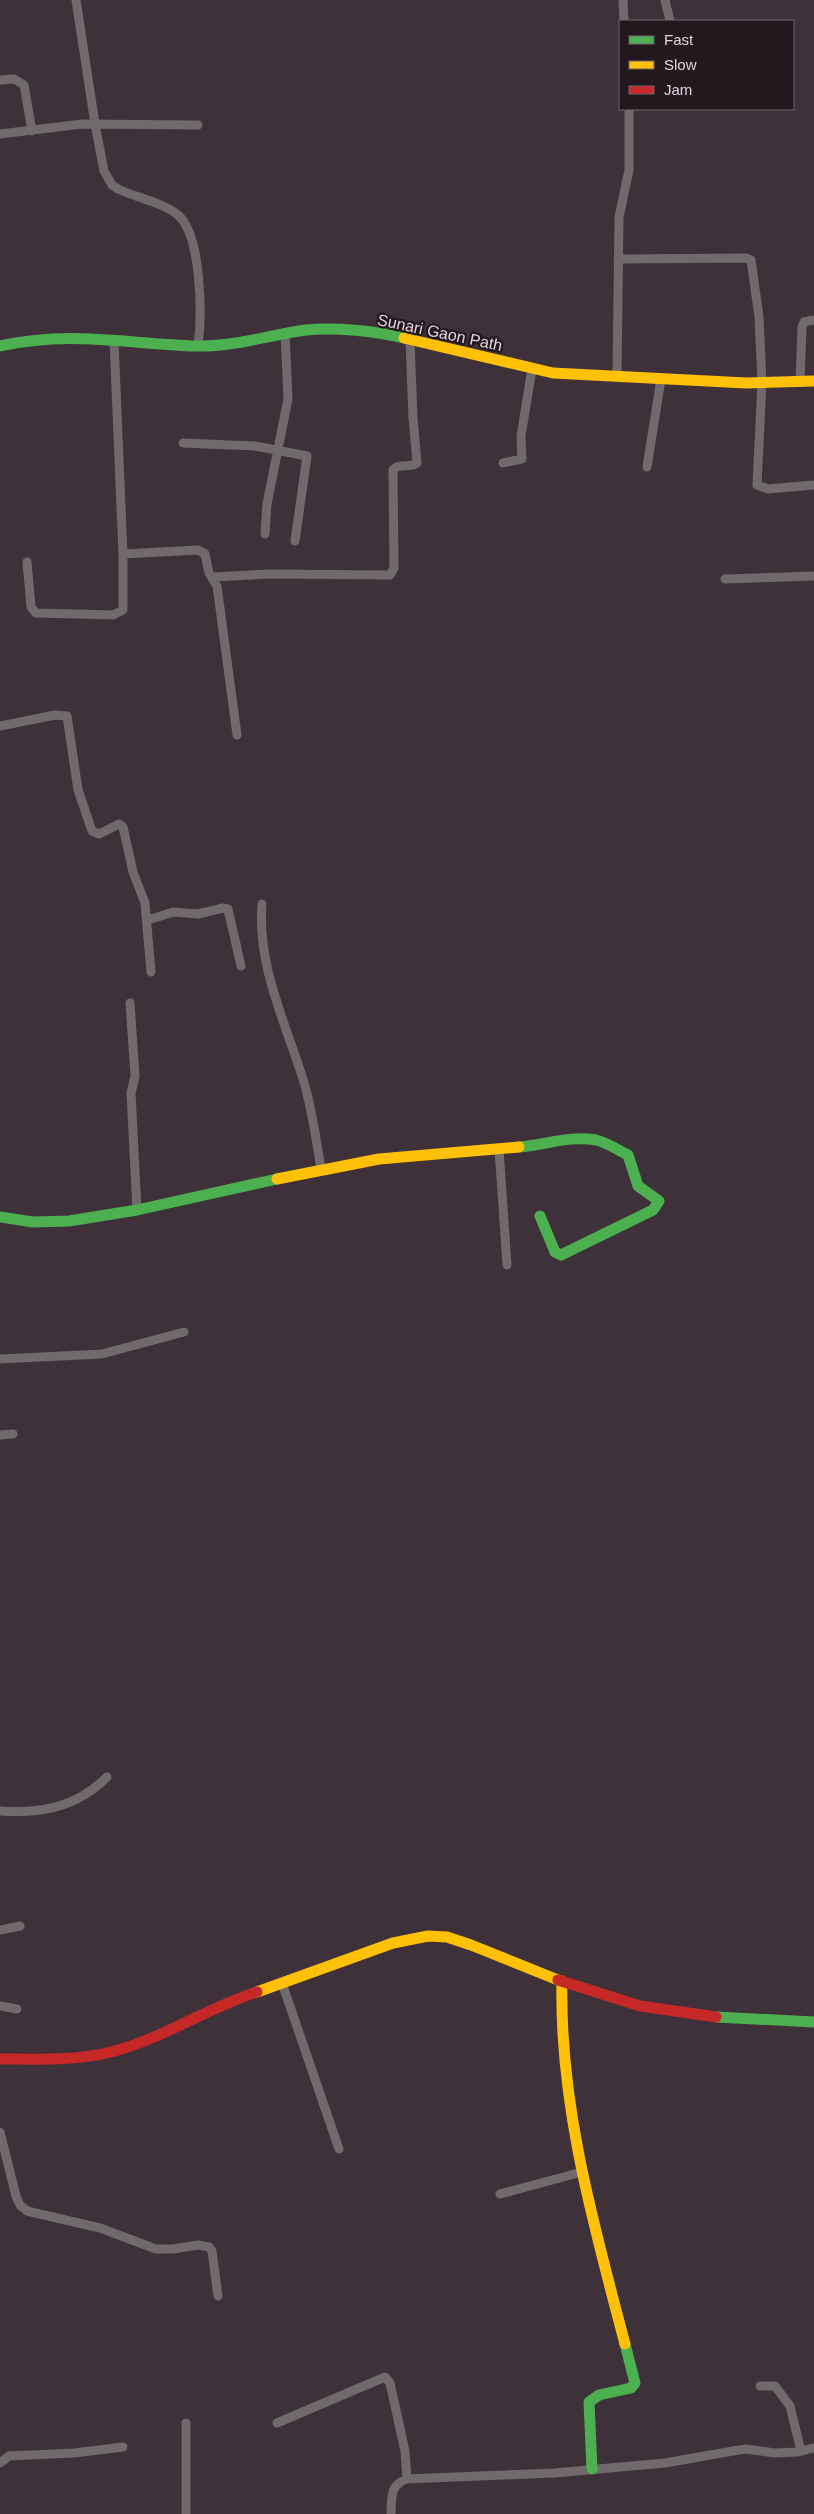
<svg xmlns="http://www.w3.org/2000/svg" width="814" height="2514" font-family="Helvetica,sans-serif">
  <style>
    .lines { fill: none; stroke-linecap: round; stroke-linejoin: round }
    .street { stroke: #716a6c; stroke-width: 9 }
    .fast { stroke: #4caf50; stroke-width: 11 }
    .slow { stroke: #ffc107; stroke-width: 11 }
    .jam { stroke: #c62828; stroke-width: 11 }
    .labels { text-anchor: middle; stroke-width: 4.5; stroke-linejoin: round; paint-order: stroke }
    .street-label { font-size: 16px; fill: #e4d3dc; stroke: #24181f }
  </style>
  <rect width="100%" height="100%" fill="#3f3139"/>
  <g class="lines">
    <!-- street -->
    <path class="street" d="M 76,0 L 95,124 L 104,171 L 112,185 L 118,189 C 137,198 162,202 178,215 C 202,236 202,316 198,346
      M 623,0 L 624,21
      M 665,0 L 670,21
      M 0,80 L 14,79 L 24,85 L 32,131
      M 0,134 L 82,124 L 198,125
      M 618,259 L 746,258 L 751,260 L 759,317 L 762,383 L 757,485 L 768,489 L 814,485
      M 617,377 L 619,217 L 629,170 L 629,109
      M 800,382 L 802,327 L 804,322 L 814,320
      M 183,443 L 255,446 L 307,456 L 295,541
      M 503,463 L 522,459 L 521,436 L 532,369
      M 647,467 L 661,379
      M 265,534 L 267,504 L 288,399 L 285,333
      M 123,554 L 198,550 L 205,554 L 209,573 L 217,586 L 237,735
      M 27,562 L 31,607 L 36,613 L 113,615 L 123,610 L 123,554 L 114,341
      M 213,577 L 268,574 L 390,575 L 394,568 L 393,470 C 399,462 410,469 417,463 L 413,418 L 410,341
      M 725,579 L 814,576
      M 0,726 L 55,715 L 67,716 L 78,790 L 92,831 L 99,834 L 119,824 L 123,827 L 133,872 L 145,903 L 151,972
      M 262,904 C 257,965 285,1022 303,1079 C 312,1108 316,1139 321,1169
      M 148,920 L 173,912 L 198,914 L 223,908 L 228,909 L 241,966
      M 130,1003 L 135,1076 L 131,1093 L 137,1210
      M 499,1149 L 507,1265
      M 0,1359 L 102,1354 L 184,1332
      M 0,1435 L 13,1434
      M 0,1811 C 41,1814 77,1807 107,1777
      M 0,1930 L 20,1926
      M 282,1983 L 339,2149
      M 0,2006 L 17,2009
      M 0,2132 L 16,2196 L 20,2205 L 27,2211 L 100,2228 L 156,2249 L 173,2249 L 198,2245 L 209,2247 L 212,2251 L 218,2296
      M 500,2194 L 582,2172
      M 760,2386 L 775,2386 L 790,2406 L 801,2451
      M 186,2423 L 186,2514
      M 277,2423 L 385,2377 L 390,2383 L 405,2451 L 407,2479
      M 0,2463 L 9,2456 L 74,2453 L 123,2447
      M 391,2514 C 392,2498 389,2485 407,2479 L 554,2473 L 665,2463 L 733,2451 L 746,2449 L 775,2453 L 797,2452 L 814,2448"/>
    <!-- fast -->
    <path class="fast" d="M 0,346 C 70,330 127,344 197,346 C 233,347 270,335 306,330 C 336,327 374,331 404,338
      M 519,1147 C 544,1145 572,1135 596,1140 C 608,1143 618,1150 628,1155 L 638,1186 L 659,1201 L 653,1210 L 561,1255 L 555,1252 L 540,1216
      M 0,1217 L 33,1222 L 69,1221 L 137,1210 L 277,1179
      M 716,2017 L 814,2022
      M 592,2469 L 589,2402 L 599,2395 L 631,2388 L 635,2383 L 625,2344"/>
    <!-- slow -->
    <path class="slow" d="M 404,338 L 553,373 L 746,383 L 814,381
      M 277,1179 L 379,1159 L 519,1147
      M 562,1981 C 559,2104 594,2226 625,2344
      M 257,1992 L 393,1943 L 428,1936 L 447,1937 L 471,1945 L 558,1980"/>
    <!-- jam -->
    <path class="jam" d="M 558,1980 L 640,2006 L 716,2017
      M 0,2059 C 37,2059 75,2061 111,2052 C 162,2039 207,2008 257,1992"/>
  </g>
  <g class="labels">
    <!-- street labels -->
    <g class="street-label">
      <text transform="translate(440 332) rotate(12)" y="6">Sunari Gaon Path</text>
    </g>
  </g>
  <!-- legend -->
  <rect x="619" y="20" width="175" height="90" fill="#24181f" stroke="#71636b"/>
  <rect x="629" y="36" width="25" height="8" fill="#4caf50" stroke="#71636b"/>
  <text x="664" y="45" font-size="15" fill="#e4d3dc">Fast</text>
  <rect x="629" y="61" width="25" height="8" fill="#ffc107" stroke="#71636b"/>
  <text x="664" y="70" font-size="15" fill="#e4d3dc">Slow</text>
  <rect x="629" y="86" width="25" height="8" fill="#c62828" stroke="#71636b"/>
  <text x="664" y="95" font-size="15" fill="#e4d3dc">Jam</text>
</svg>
